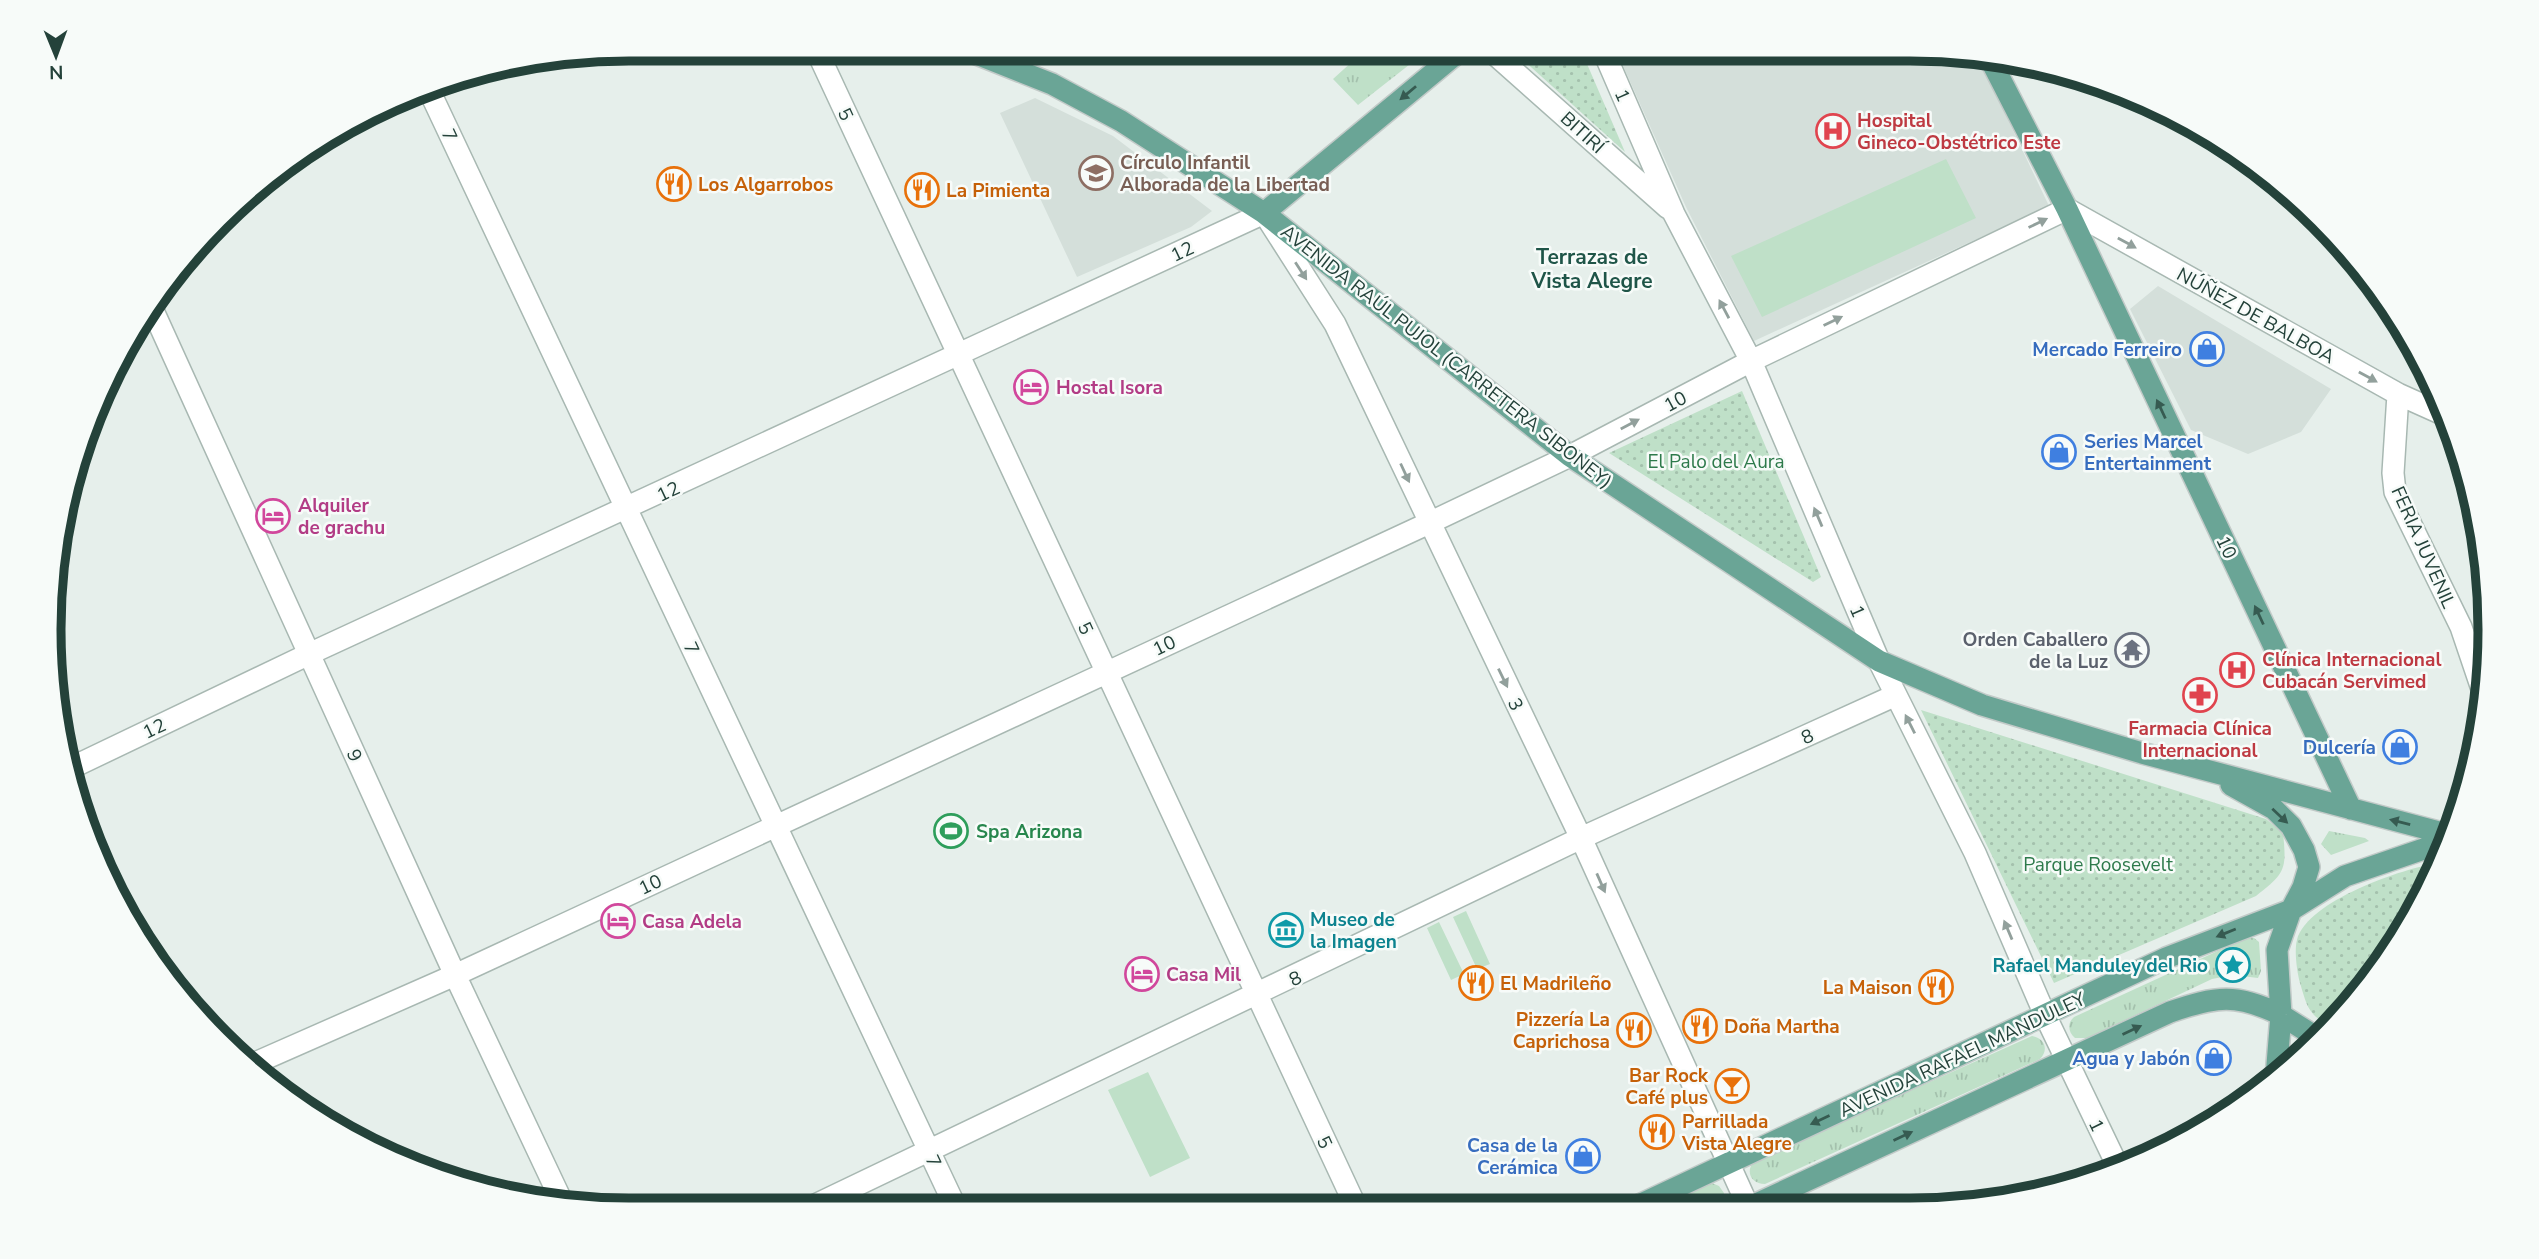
<svg xmlns="http://www.w3.org/2000/svg" width="2539" height="1259" font-family="'Nunito Sans',sans-serif">
  <style>
    .built { fill: #d4dfda }
    .grass { fill: url(#grass-tufts) }
    .park { fill: url(#park-dots) }
    .garden { fill: #bfe0c8 }
    .lines { fill: none; stroke-linecap: round; stroke-linejoin: round }
    .minor-casing { stroke: #a8b8b2; stroke-width: 24 }
    .major-casing { stroke: #c2cac8; stroke-width: 24 }
    .minor { stroke: #fff; stroke-width: 21 }
    .major { stroke: #6aa596; stroke-width: 21 }
    .oneway { fill: #365b51 }
    .oneway2 { fill: #92a09c }
    .labels { text-anchor: middle; stroke-width: 5; stroke-linejoin: round; paint-order: stroke }
    .street-label { font-size: 19px; fill: #24423a; stroke: #f7fbf9 }
    .health-label { font-size: 19px; font-weight: bold; fill: #be3a42; stroke: #f7fbf9; text-anchor: start }
    .education-label { font-size: 19px; font-weight: bold; fill: #785e54; stroke: #f7fbf9; text-anchor: start }
    .food-label { font-size: 19px; font-weight: bold; fill: #c56008; stroke: #f7fbf9; text-anchor: start }
    .shop-label { font-size: 19px; font-weight: bold; fill: #366cbe; stroke: #f7fbf9; text-anchor: end }
    .hotel-label { font-size: 19px; font-weight: bold; fill: #b23c85; stroke: #f7fbf9; text-anchor: start }
    .park-label { font-size: 19px; fill: #2d7a4b; stroke: #f7fbf9 }
    .worship-label { font-size: 19px; font-weight: bold; fill: #5b616d; stroke: #f7fbf9; text-anchor: end }
    .leisure-label { font-size: 19px; font-weight: bold; fill: #27864d; stroke: #f7fbf9; text-anchor: start }
    .culture-label { font-size: 19px; font-weight: bold; fill: #0d838f; stroke: #f7fbf9; text-anchor: start }
    .neighbourhood-label { font-size: 21px; font-weight: bold; fill: #1f5548; stroke: #f7fbf9 }
    .rim { fill: none; stroke: #24423a; stroke-width: 9 }
  </style>
  <defs>
    <pattern id="grass-tufts" width="24" height="20" patternUnits="userSpaceOnUse" patternTransform="scale(1.75)"><rect width="24" height="20" fill="#bfe0c8"/><path d="M3 7l-1-3M5 7V3M7 7l1-3M15 17l-1-3M17 17v-4M19 17l1-3" fill="none" stroke="#a4c1ad"/></pattern>
    <pattern id="park-dots" width="8" height="8" patternUnits="userSpaceOnUse" patternTransform="scale(1.75)"><rect width="8" height="8" fill="#bfe0c8"/><path d="M2 2h.1M6 6h.1" fill="none" stroke="#a4c1ad" stroke-width="1.8" stroke-linecap="round"/></pattern>
  </defs>
  <rect width="100%" height="100%" fill="#e6efeb"/>
  <!-- built -->
  <path class="built" d="M 1616,50 L 1947,50 L 1977,55 L 2049,206 L 1754,341 L 1686,207 Z
    M 1035,98 L 1113,136 L 1212,211 L 1191,227 L 1077,277 L 1000,113 Z
    M 2158,286 L 2331,389 L 2301,432 L 2248,454 L 2191,430 L 2130,309 Z"/>
  <!-- grass -->
  <path class="grass" d="M 1365,50 L 1428,50 L 1358,105 L 1333,79 Z
    M 2329,831 L 2365,838 L 2369,841 L 2331,855 L 2321,844 Z
    M 2246,938 L 2254,938 L 2259,942 L 2261,971 L 2258,978 L 2233,975 L 2212,979 L 2087,1038 L 2075,1038 C 2068,1032 2067,1023 2074,1017 Z
    M 2032,1036 C 2045,1038 2049,1050 2040,1059 L 1765,1184 C 1751,1184 1745,1172 1754,1161 Z
    M 1712,1183 L 1719,1186 L 1724,1193 L 1721,1206 L 1662,1206 Z"/>
  <!-- park -->
  <path class="park" d="M 1512,50 L 1581,50 L 1625,152 Z
    M 1742,391 L 1821,577 L 1813,582 L 1609,453 Z
    M 1921,710 L 2266,819 L 2283,833 C 2287,870 2285,873 2256,896 L 2054,983 Z
    M 2439,863 L 2430,886 L 2370,983 L 2327,1026 C 2307,1011 2307,1006 2300,983 C 2297,972 2294,951 2297,940 C 2307,901 2403,868 2439,863 Z"/>
  <!-- garden -->
  <path class="garden" d="M 1946,159 L 1976,218 L 1762,317 L 1731,256 Z
    M 1466,911 L 1490,964 L 1477,969 L 1453,917 Z
    M 1439,922 L 1464,974 L 1451,980 L 1427,928 Z
    M 1148,1072 L 1190,1158 L 1150,1177 L 1108,1090 Z"/>
  <g class="lines">
    <!-- minor casing -->
    <g class="minor-casing">
      <path id="minor" d="M 816,49 L 1356,1207
        M 1490,50 L 1668,208
        M 1603,50 L 1674,214 L 1751,361 L 1879,661 L 1975,853 L 2045,1015 L 2119,1169
        M 428,88 L 956,1208
        M 150,304 L 455,975 L 563,1204
        M 2398,394 L 2393,473 L 2395,492 L 2461,627 L 2484,695
        M 73,767 L 309,654 L 1264,213 L 1335,324 L 1581,838 L 1748,1206
        M 253,1064 L 455,975 L 1429,523 L 1570,456 L 1751,361 L 2067,209 L 2398,394 L 2447,416
        M 809,1208 L 1581,838 L 1896,695"/>
    </g>
    <!-- major casing -->
    <g class="major-casing">
      <path id="major" d="M 964,49 L 1052,84 L 1121,121 L 1264,213 L 1570,456 L 1879,661 L 1982,705 L 2142,753 L 2450,835
        M 1989,57 L 2067,209 L 2351,809
        M 1264,213 L 1461,50
        M 2316,1037 L 2281,1015 L 2277,950 L 2291,910 L 2345,876 L 2447,841
        M 1637,1206 L 2166,958 L 2291,910 L 2303,887 L 2309,867 L 2304,850 L 2291,826 L 2274,809 L 2231,785
        M 1752,1206 L 2170,1012 C 2216,996 2237,993 2281,1015 L 2276,1077"/>
    </g>
    <!-- minor -->
    <use href="#minor" class="minor"/>
    <!-- major -->
    <use href="#major" class="major"/>
  </g>
  <!-- one-way arrows -->
  <defs><path id="oneway-solid" d="M-6-.8H1V-3.2L6.5 0L1 3.2V.8H-6Z" transform="scale(1.75)"/></defs>
  <g class="oneway">
    <use href="#oneway-solid" transform="translate(1408 93) rotate(140)"/>
    <use href="#oneway-solid" transform="translate(2161 409) rotate(-115)"/>
    <use href="#oneway-solid" transform="translate(2259 615) rotate(-115)"/>
    <use href="#oneway-solid" transform="translate(2280 816) rotate(43)"/>
    <use href="#oneway-solid" transform="translate(2400 822) rotate(-166)"/>
    <use href="#oneway-solid" transform="translate(2226 933) rotate(158)"/>
    <use href="#oneway-solid" transform="translate(2132 1030) rotate(-25)"/>
    <use href="#oneway-solid" transform="translate(1820 1120) rotate(155)"/>
    <use href="#oneway-solid" transform="translate(1903 1136) rotate(-25)"/>
  </g>
  <g class="oneway2">
    <use href="#oneway-solid" transform="translate(2038 223) rotate(-26)"/>
    <use href="#oneway-solid" transform="translate(2127 243) rotate(29)"/>
    <use href="#oneway-solid" transform="translate(1301 271) rotate(57)"/>
    <use href="#oneway-solid" transform="translate(1724 309) rotate(-118)"/>
    <use href="#oneway-solid" transform="translate(1833 321) rotate(-26)"/>
    <use href="#oneway-solid" transform="translate(2368 377) rotate(29)"/>
    <use href="#oneway-solid" transform="translate(1630 424) rotate(-28)"/>
    <use href="#oneway-solid" transform="translate(1405 473) rotate(65)"/>
    <use href="#oneway-solid" transform="translate(1818 517) rotate(-113)"/>
    <use href="#oneway-solid" transform="translate(1503 678) rotate(64)"/>
    <use href="#oneway-solid" transform="translate(1910 724) rotate(-117)"/>
    <use href="#oneway-solid" transform="translate(1601 883) rotate(66)"/>
    <use href="#oneway-solid" transform="translate(2008 930) rotate(-113)"/>
  </g>
  <!-- icons -->
  <defs>
    <g id="hospital-ring" transform="scale(1.75)"><circle r="9.5" fill="#f7fbf9" stroke="#e0444e" stroke-width="1.5"/><path d="M-5-5h3v3.5h4V-5h3V5h-3V1.5h-4V5h-3Z" fill="#e0444e"/></g>
    <g id="school-ring" transform="scale(1.75)"><circle r="9.5" fill="#f7fbf9" stroke="#8d6e63" stroke-width="1.5"/><path d="M0-5L7-2L0 1L-7-2ZM-4 1L0 2.5L4 1V4Q0 6-4 4Z" fill="#8d6e63"/></g>
    <g id="restaurant-ring" transform="scale(1.75)"><circle r="9.5" fill="#f7fbf9" stroke="#e8710a" stroke-width="1.5"/><path d="M-5-6h1v4h1v-4h1v4h1v-4h1v5L-1.5 .5V6h-2V.5L-5-1ZM5-6V6H3V1.5H1.5Q1.5-4 5-6Z" fill="#e8710a"/></g>
    <g id="shop-ring" transform="scale(1.75)"><circle r="9.5" fill="#f7fbf9" stroke="#3f7fe0" stroke-width="1.5"/><path d="M-5-2.5h2.3a2.7 3.5 0 0 1 5.4 0H5L5.5 6h-11ZM-1.5-2.5h3a1.5 2.3 0 0 0-3 0Z" fill="#3f7fe0"/></g>
    <g id="hotel-ring" transform="scale(1.75)"><circle r="9.5" fill="#f7fbf9" stroke="#d1479c" stroke-width="1.5"/><path d="M-6-4.5h1.5V1H6V5H4.5V3h-9V5H-6ZM-4 0a1.8 1.8 0 1 1 3.6 0ZM.5 0V-2.5h3Q6-2.5 6 0Z" fill="#d1479c"/></g>
    <g id="temple-ring" transform="scale(1.75)"><circle r="9.5" fill="#f7fbf9" stroke="#6b7280" stroke-width="1.5"/><path d="M0-6L5-2H3V0L6.5 2.5H4V6H1.5V3h-3V6H-4V2.5H-6.5L-3 0V-2H-5Z" fill="#6b7280"/></g>
    <g id="pharmacy-ring" transform="scale(1.75)"><circle r="9.5" fill="#f7fbf9" stroke="#e0444e" stroke-width="1.5"/><path d="M-2-6h4v4h4v4h-4v4h-4v-4h-4v-4h4Z" fill="#e0444e"/></g>
    <g id="stadium-ring" transform="scale(1.75)"><circle r="9.5" fill="#f7fbf9" stroke="#2e9e5b" stroke-width="1.5"/><path d="M0-5a6.5 5 0 1 0 0 10a6.5 5 0 1 0 0-10ZM-3.5-1.8h7v3.6h-7Z" fill="#2e9e5b"/></g>
    <g id="museum-ring" transform="scale(1.75)"><circle r="9.5" fill="#f7fbf9" stroke="#0f9aa8" stroke-width="1.5"/><path d="M0-6L6-3V-2H-6V-3ZM-5-1h2V3h-2ZM-1-1h2V3h-2ZM3-1h2V3H3ZM-6 4H6V6H-6Z" fill="#0f9aa8"/></g>
    <g id="sight-ring" transform="scale(1.75)"><circle r="9.5" fill="#f7fbf9" stroke="#0f9aa8" stroke-width="1.5"/><path d="M0-6L1.8-2.2L6-1.7L2.9 1.2L3.7 5.4L0 3.3L-3.7 5.4L-2.9 1.2L-6-1.7L-1.8-2.2Z" fill="#0f9aa8"/></g>
    <g id="bar-ring" transform="scale(1.75)"><circle r="9.5" fill="#f7fbf9" stroke="#e8710a" stroke-width="1.5"/><path d="M-6-5H6L.8 .8V4.5H3.5V6h-7V4.5H-.8V.8Z" fill="#e8710a"/></g>
  </defs>
  <g fill-rule="evenodd">
    <use href="#hospital-ring" x="1833" y="131"/>
    <use href="#school-ring" x="1096" y="173"/>
    <use href="#restaurant-ring" x="674" y="184"/>
    <use href="#restaurant-ring" x="922" y="190"/>
    <use href="#shop-ring" x="2207" y="349"/>
    <use href="#hotel-ring" x="1031" y="387"/>
    <use href="#shop-ring" x="2059" y="452"/>
    <use href="#hotel-ring" x="273" y="516"/>
    <use href="#temple-ring" x="2132" y="650"/>
    <use href="#hospital-ring" x="2237" y="670"/>
    <use href="#pharmacy-ring" x="2200" y="695"/>
    <use href="#shop-ring" x="2400" y="747"/>
    <use href="#stadium-ring" x="951" y="831"/>
    <use href="#hotel-ring" x="618" y="921"/>
    <use href="#museum-ring" x="1286" y="930"/>
    <use href="#sight-ring" x="2233" y="965"/>
    <use href="#hotel-ring" x="1142" y="974"/>
    <use href="#restaurant-ring" x="1476" y="983"/>
    <use href="#restaurant-ring" x="1936" y="987"/>
    <use href="#restaurant-ring" x="1700" y="1026"/>
    <use href="#restaurant-ring" x="1634" y="1030"/>
    <use href="#shop-ring" x="2214" y="1058"/>
    <use href="#bar-ring" x="1732" y="1086"/>
    <use href="#restaurant-ring" x="1657" y="1132"/>
    <use href="#shop-ring" x="1583" y="1156"/>
  </g>
  <g class="labels">
    <!-- street labels -->
    <g class="street-label">
      <text transform="translate(1623 95) rotate(66)" y="7">1</text>
      <text transform="translate(846 114) rotate(65)" y="7">5</text>
      <text transform="translate(1583 132) rotate(42)" y="7">BITIRÍ</text>
      <text transform="translate(450 135) rotate(65)" y="7">7</text>
      <text transform="translate(1182 251) rotate(-25)" y="7">12</text>
      <text transform="translate(2256 315) rotate(29)" y="7">NÚÑEZ DE BALBOA</text>
      <text transform="translate(1447 356) rotate(38)" y="7">AVENIDA RAÚL PUJOL (CARRETERA SIBONEY)</text>
      <text transform="translate(1675 401) rotate(-28)" y="7">10</text>
      <text transform="translate(668 491) rotate(-25)" y="7">12</text>
      <text transform="translate(2227 547) rotate(65)" y="7">10</text>
      <text transform="translate(2424 547) rotate(66)" y="7">FERIA JUVENIL</text>
      <text transform="translate(1858 611) rotate(67)" y="7">1</text>
      <text transform="translate(1086 628) rotate(65)" y="7">5</text>
      <text transform="translate(1164 645) rotate(-25)" y="7">10</text>
      <text transform="translate(692 648) rotate(65)" y="7">7</text>
      <text transform="translate(1516 704) rotate(64)" y="7">3</text>
      <text transform="translate(154 728) rotate(-25)" y="7">12</text>
      <text transform="translate(1807 736) rotate(-24)" y="7">8</text>
      <text transform="translate(355 755) rotate(66)" y="7">9</text>
      <text transform="translate(650 884) rotate(-25)" y="7">10</text>
      <text transform="translate(1295 978) rotate(-26)" y="7">8</text>
      <text transform="translate(1962 1054) rotate(-25)" y="7">AVENIDA RAFAEL MANDULEY</text>
      <text transform="translate(2097 1125) rotate(64)" y="7">1</text>
      <text transform="translate(1325 1142) rotate(65)" y="7">5</text>
      <text transform="translate(934 1161) rotate(65)" y="7">7</text>
    </g>
    <!-- health labels -->
    <g class="health-label">
      <text x="1857" y="127">Hospital<tspan x="1857" dy="22">Gineco-Obstétrico Este</tspan></text>
      <text x="2262" y="666">Clínica Internacional<tspan x="2262" dy="22">Cubacán Servimed</tspan></text>
      <text x="2200" y="735" text-anchor="middle">Farmacia Clínica<tspan x="2200" dy="22">Internacional</tspan></text>
    </g>
    <!-- education labels -->
    <g class="education-label">
      <text x="1120" y="169">Círculo Infantil<tspan x="1120" dy="22">Alborada de la Libertad</tspan></text>
    </g>
    <!-- food labels -->
    <g class="food-label">
      <text x="698" y="191">Los Algarrobos</text>
      <text x="946" y="197">La Pimienta</text>
      <text x="1500" y="990">El Madrileño</text>
      <text x="1912" y="994" text-anchor="end">La Maison</text>
      <text x="1610" y="1026" text-anchor="end">Pizzería La<tspan x="1610" dy="22">Caprichosa</tspan></text>
      <text x="1724" y="1033">Doña Martha</text>
      <text x="1708" y="1082" text-anchor="end">Bar Rock<tspan x="1708" dy="22">Café plus</tspan></text>
      <text x="1682" y="1128">Parrillada<tspan x="1682" dy="22">Vista Alegre</tspan></text>
    </g>
    <!-- shop labels -->
    <g class="shop-label">
      <text x="2182" y="356">Mercado Ferreiro</text>
      <text x="2084" y="448" text-anchor="start">Series Marcel<tspan x="2084" dy="22">Entertainment</tspan></text>
      <text x="2376" y="754">Dulcería</text>
      <text x="2190" y="1065">Agua y Jabón</text>
      <text x="1558" y="1152">Casa de la<tspan x="1558" dy="22">Cerámica</tspan></text>
    </g>
    <!-- hotel labels -->
    <g class="hotel-label">
      <text x="1056" y="394">Hostal Isora</text>
      <text x="298" y="512">Alquiler<tspan x="298" dy="22">de grachu</tspan></text>
      <text x="642" y="928">Casa Adela</text>
      <text x="1166" y="981">Casa Mil</text>
    </g>
    <!-- park labels -->
    <g class="park-label">
      <text x="1716" y="468">El Palo del Aura</text>
      <text x="2098" y="871">Parque Roosevelt</text>
    </g>
    <!-- worship labels -->
    <g class="worship-label">
      <text x="2108" y="646">Orden Caballero<tspan x="2108" dy="22">de la Luz</tspan></text>
    </g>
    <!-- leisure labels -->
    <g class="leisure-label">
      <text x="976" y="838">Spa Arizona</text>
    </g>
    <!-- culture labels -->
    <g class="culture-label">
      <text x="1310" y="926">Museo de<tspan x="1310" dy="22">la Imagen</tspan></text>
      <text x="2208" y="972" text-anchor="end">Rafael Manduley del Rio</text>
    </g>
    <!-- neighbourhood labels -->
    <g class="neighbourhood-label">
      <text x="1592" y="264">Terrazas de<tspan x="1592" dy="24">Vista Alegre</tspan></text>
    </g>
  </g>
  <!-- crop -->
  <path d="M0 0H2539V1259H0ZM629 61H1910A568 568 0 0 1 2478 629V630A568 568 0 0 1 1910 1198H629A568 568 0 0 1 61 630V629A568 568 0 0 1 629 61Z" fill="#f7fbf9" fill-rule="evenodd"/>
  <path class="rim" d="M629 61H1910A568 568 0 0 1 2478 629V630A568 568 0 0 1 1910 1198H629A568 568 0 0 1 61 630V629A568 568 0 0 1 629 61Z"/>
  <!-- north arrow -->
  <g transform="translate(56 56) rotate(179)" stroke="#f7fbf9" stroke-width="5" paint-order="stroke">
  <path d="M0-5L12 26L0 18L-12 26Z" fill="#24423a"/>
  <text y="-10" font-size="19" font-weight="bold" text-anchor="middle" fill="#24423a">N</text>
  </g>
</svg>
